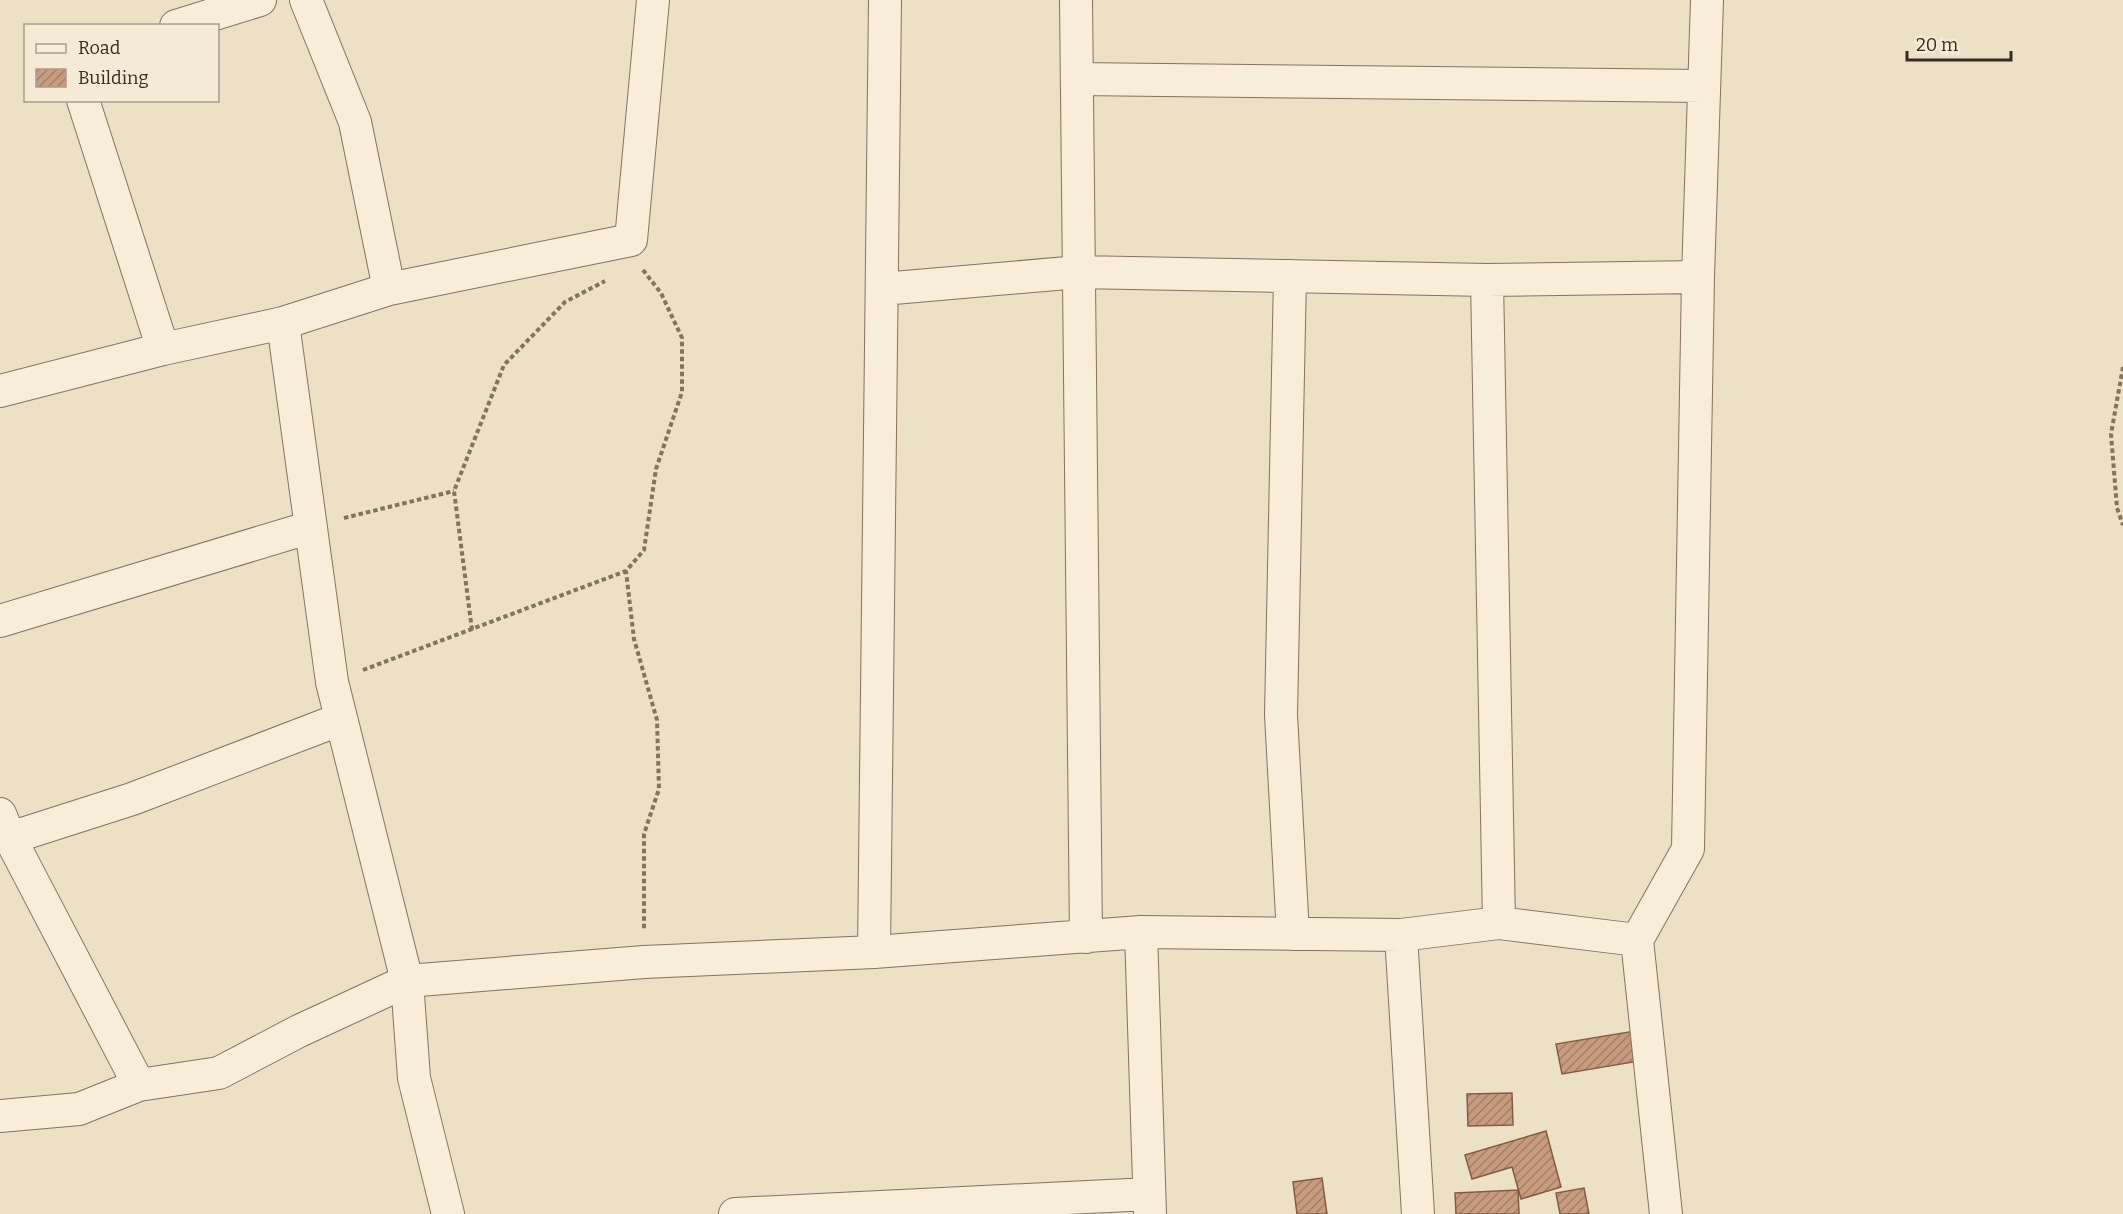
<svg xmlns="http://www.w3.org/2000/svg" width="2123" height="1214" font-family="Bitter,serif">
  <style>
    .building { fill: url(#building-hatch); stroke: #845c44; stroke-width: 1.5 }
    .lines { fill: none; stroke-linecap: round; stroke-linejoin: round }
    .street-casing { stroke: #86725d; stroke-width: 34 }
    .path { stroke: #86725d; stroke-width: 4; stroke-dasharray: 4.5 3; stroke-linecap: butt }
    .street { stroke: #f7edd9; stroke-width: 32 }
  </style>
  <defs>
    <pattern id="building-hatch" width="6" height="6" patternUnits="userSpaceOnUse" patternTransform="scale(1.5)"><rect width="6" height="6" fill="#c89b7e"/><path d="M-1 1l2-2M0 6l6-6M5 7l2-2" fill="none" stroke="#a37f67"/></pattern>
  </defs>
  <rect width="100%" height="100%" fill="#ece0c6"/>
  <!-- building -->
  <path class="building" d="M 1653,1028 L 1657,1058 L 1562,1074 L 1556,1044 Z
    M 1512,1093 L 1513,1125 L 1468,1126 L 1467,1094 Z
    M 1546,1131 L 1561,1187 L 1521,1199 L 1512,1167 L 1472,1179 L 1465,1155 Z
    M 1322,1178 L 1327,1214 L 1297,1214 L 1293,1182 Z
    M 1584,1188 L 1589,1214 L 1560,1214 L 1556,1193 Z
    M 1518,1190 L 1519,1214 L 1456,1214 L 1455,1193 Z"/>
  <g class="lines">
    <!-- street casing -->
    <g class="street-casing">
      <path id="street" d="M 306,0 L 355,122 L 389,289 L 283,323 L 332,682 L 407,981 L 414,1078 L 448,1214
        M 1076,0 L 1086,937
        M 176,26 L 260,0
        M 1077,79 L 1703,86
        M 1290,276 L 1281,715 L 1293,934
        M 1487,280 L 1499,923
        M 389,289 L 631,240 L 653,0
        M 882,289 L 1079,272 L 1487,280 L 1698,277
        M 163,349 L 283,323
        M 0,391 L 163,349 L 83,100
        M 0,621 L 311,527
        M 0,814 L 10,838 L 139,1085
        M 10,838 L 132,799 L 341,719
        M 1141,932 L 1150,1213
        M 1401,935 L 1418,1214
        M 874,952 L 885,0
        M 0,1116 L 79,1109 L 139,1085 L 219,1073 L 299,1031 L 407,981 L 644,962 L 874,952 L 1141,932 L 1401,935 L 1499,923 L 1637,940
        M 735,1214 L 1149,1194
        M 1666,1214 L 1637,940 L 1688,849 L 1698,277 L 1707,0"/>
    </g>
    <!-- path -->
    <path class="path" d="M 643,270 L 661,293 L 682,338 L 682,392 L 656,469 L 644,550 L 626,571 L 634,639 L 657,720 L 659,789 L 644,834 L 644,930
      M 2123,367 L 2111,434 L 2117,508 L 2123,525
      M 344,518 L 454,491
      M 472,630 L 454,491 L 504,365 L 565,302 L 605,281
      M 363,670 L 626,571"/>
    <!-- street -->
    <use href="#street" class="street"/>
  </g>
  <!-- legend -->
  <rect x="24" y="24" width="195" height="78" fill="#f4ead5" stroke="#a89e8d" stroke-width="1.5"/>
  <rect x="36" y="44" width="30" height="9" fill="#f7edd9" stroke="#a89e8d" stroke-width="1.5"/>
  <text x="78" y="54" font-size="18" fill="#372b20">Road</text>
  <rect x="36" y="69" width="30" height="18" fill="url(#building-hatch)" stroke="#a89e8d" stroke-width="1.5"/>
  <text x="78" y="84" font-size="18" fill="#372b20">Building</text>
  <!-- scale -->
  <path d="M1907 51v9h104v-9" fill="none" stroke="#372b20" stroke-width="3"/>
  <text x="1916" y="51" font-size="18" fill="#372b20" stroke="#f4ead5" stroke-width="4.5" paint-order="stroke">20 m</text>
</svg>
